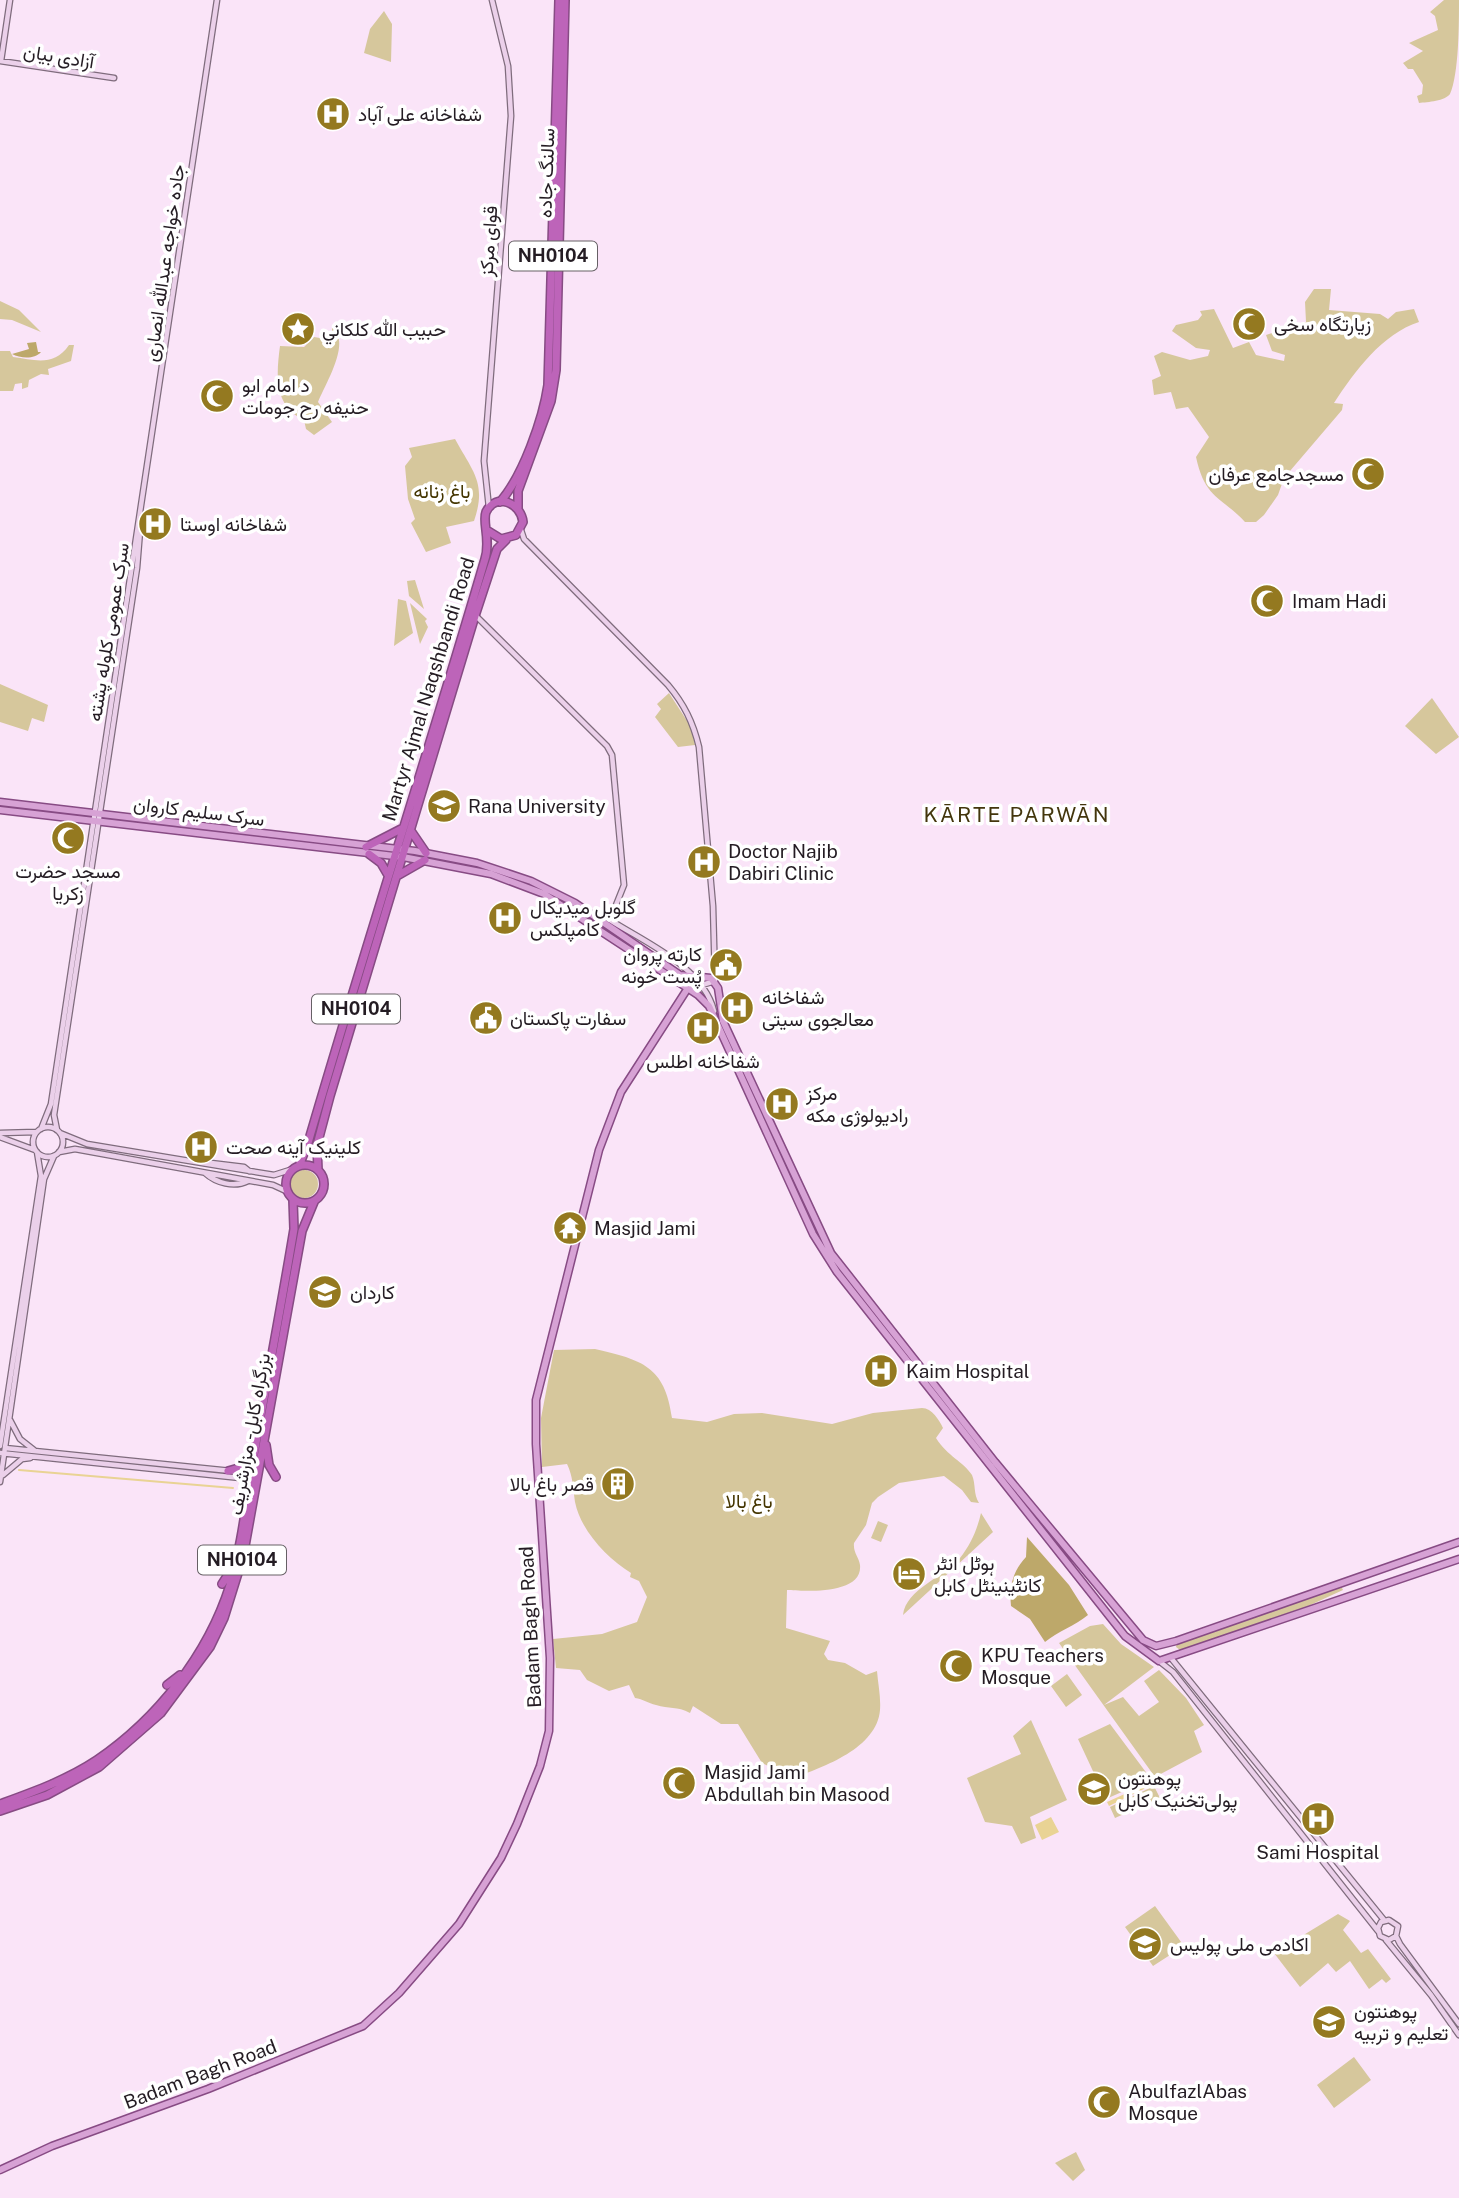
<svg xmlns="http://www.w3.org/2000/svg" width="1459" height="2198" font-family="'Public Sans',Vazirmatn,sans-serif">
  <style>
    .green { fill: #d6c79c }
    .forest { fill: #bda86a }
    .water { fill: #e9d394 }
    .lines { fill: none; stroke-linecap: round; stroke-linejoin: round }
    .stream { stroke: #e9d394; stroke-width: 2 }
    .secondary-casing { stroke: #7f6c7d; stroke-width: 7 }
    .primary-casing { stroke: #874b84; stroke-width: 9 }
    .highway-casing { stroke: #874b84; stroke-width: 10 }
    .secondary { stroke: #ebd0ea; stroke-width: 4.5 }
    .primary { stroke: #d7a2d5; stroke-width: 6 }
    .highway { stroke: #bd64b9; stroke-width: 7 }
    .labels { text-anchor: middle; stroke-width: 7; stroke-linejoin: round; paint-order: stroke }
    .shield { fill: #fff; stroke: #666065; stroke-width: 2 }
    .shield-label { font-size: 18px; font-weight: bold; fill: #241c23 }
    .street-label { font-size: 19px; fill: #241c23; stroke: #fff }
    .poi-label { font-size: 19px; fill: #241c23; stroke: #fff; text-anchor: start }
    .park-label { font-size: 19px; fill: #443500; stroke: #fff }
    .neighbourhood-label { font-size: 21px; letter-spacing: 2px; fill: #43360d; stroke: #fff }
  </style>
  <rect width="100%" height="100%" fill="#fae4f8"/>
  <!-- green -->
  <path class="green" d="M 1444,0 L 1459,0 C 1459,23 1459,74 1450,94 C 1445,101 1428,102 1419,103 L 1417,96 L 1422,94 L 1423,85 L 1413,69 L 1408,69 L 1403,63 L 1423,51 L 1409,43 L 1438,30 L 1435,16 L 1430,12 Z
    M 384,11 L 392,24 L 391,62 L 364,53 L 370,29 Z
    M 1314,289 L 1331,289 L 1329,310 L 1380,314 L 1388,319 L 1396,312 L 1414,309 L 1419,322 C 1382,334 1355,371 1334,403 L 1343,404 L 1342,410 L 1284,478 L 1278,495 L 1264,515 L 1256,522 L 1245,522 C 1221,496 1205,499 1196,457 L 1209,437 L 1188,407 L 1176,409 L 1171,392 L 1154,395 L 1152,380 L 1161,376 L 1154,356 L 1162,352 L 1190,360 L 1208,356 L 1210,350 L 1196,348 L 1172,331 L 1176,325 L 1198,320 L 1202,315 L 1200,311 L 1214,309 L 1233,348 L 1249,342 L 1256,355 L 1284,361 L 1285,355 L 1272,351 L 1266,335 L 1306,322 L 1305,302 Z
    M 0,301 L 19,310 L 41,332 L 12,320 L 0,319 Z
    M 332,327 C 352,342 325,384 318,402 L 332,422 L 314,435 L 306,429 L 304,420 C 274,406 276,376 280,346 L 304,347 L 314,337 L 332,340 Z
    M 69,345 L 74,345 L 71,361 L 48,369 L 49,375 L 41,374 L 29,380 L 28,387 L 22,389 L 22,383 L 15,384 L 13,391 L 0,391 L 0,351 L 10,351 L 13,357 C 35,360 54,367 69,345 Z
    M 455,439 C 473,472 487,483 474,521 L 446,527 L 451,543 L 426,552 L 411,523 L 415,519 L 408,499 L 405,466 L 412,457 L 409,448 Z
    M 415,580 L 424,609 L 409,596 L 407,581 Z
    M 398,599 L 406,601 L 413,633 L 394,646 Z
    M 410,603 L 427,619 L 425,621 L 428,627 L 420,644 Z
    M 0,684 L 48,705 L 44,722 L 32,718 L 28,731 L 0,722 Z
    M 669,693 L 691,727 L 695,745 L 678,747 L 655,717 L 661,709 L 657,704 Z
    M 1432,698 L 1459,737 L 1436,754 L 1405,726 Z
    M290 1184a14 14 0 1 1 28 0a14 14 0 1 1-28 0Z
    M 595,1349 C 642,1360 665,1366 672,1418 L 707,1422 L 734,1414 L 762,1413 L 832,1424 L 873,1413 L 922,1408 C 932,1408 939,1420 943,1428 L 936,1438 C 948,1457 963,1461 972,1475 C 976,1484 973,1494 979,1503 L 971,1502 L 962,1490 L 944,1476 L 899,1483 L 878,1497 L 872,1503 L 866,1525 L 854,1543 C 853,1553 859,1557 860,1565 C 863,1595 804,1591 787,1590 L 786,1628 L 830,1641 L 824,1654 L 828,1660 L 845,1663 L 866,1675 L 877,1671 C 878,1684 881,1697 880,1710 C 877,1748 824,1767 793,1778 L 762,1763 L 738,1724 L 721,1724 L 693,1706 L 690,1713 C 677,1706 669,1709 656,1705 C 648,1703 643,1699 635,1698 L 629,1685 L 609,1691 L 587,1680 L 580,1670 L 556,1668 L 553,1639 L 602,1634 L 637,1622 L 647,1597 L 639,1581 L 630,1577 L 631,1573 C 607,1558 581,1531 575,1502 C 573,1489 573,1476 567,1464 L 542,1467 L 541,1418 L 554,1350 Z
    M 981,1513 L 993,1532 L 903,1615 C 906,1589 944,1577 960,1558 C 971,1544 977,1530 981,1513 Z
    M 878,1521 L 888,1525 L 881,1542 L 871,1538 Z
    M 1341,1586 L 1343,1590 L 1306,1607 L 1180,1650 L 1176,1647 L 1177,1642 Z
    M 1103,1624 L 1121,1644 L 1154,1667 L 1104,1705 L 1123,1697 L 1139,1716 L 1159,1702 L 1144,1681 L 1159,1670 L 1186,1698 L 1204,1725 L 1194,1731 L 1202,1752 L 1155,1777 L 1059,1643 L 1090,1626 Z
    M 1067,1674 L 1082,1695 L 1066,1707 L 1051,1686 Z
    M 1031,1720 L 1067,1800 L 1030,1817 L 1036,1838 L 1021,1844 L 1012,1826 L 985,1822 L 967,1778 L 1021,1754 L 1013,1736 Z
    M 1110,1724 L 1151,1779 L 1106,1799 L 1078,1739 Z
    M 1154,1786 L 1160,1798 L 1115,1818 L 1110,1807 Z
    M 1155,1906 L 1184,1946 L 1153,1966 L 1125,1927 Z
    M 1338,1914 L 1350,1921 L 1343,1930 L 1361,1953 L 1368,1949 L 1391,1979 L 1386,1983 L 1382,1979 L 1369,1989 L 1350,1961 L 1336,1972 L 1328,1963 L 1300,1987 L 1274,1953 Z
    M 1354,2057 L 1371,2080 L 1334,2108 L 1317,2085 Z
    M 1076,2152 L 1085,2170 L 1073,2181 L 1055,2163 Z"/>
  <!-- forest -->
  <path class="forest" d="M 36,342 L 38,352 L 41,352 C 34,360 20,358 12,354 L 29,349 L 27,343 Z
    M 1027,1537 L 1069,1585 L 1088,1615 C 1075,1626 1058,1631 1045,1642 L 1030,1619 L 1011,1606 C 1009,1586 1013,1571 1026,1557 Z"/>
  <!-- water -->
  <path class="water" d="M 1151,1782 L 1152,1785 L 1109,1806 L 1107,1802 Z
    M 1051,1817 L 1059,1832 L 1042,1840 L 1035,1825 Z"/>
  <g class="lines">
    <!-- stream -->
    <path class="stream" d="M 19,1470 L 233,1488"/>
    <!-- secondary casing -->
    <g class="secondary-casing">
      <path id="secondary" d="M 0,61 L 114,78
        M 1,61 L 10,0
        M 489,508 L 484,461 L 511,116 L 508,66 L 492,0
        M 521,530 L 524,539 L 668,685 C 684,704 693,722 699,747 L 713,906 L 715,981 L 689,989
        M 476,616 L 607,746 L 612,755 L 624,885 L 610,920 C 646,943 703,967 714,1011
        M33 1142a15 15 0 1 1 30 0a15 15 0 1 1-30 0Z
        M 41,1129 L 51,1104 L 217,0
        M 57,1130 L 54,1115 L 137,568 L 140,531
        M 0,1133 L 36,1132
        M 60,1133 L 87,1144 L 274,1175 L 293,1169
        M 0,1137 L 35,1150
        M 59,1152 L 75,1149 L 273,1185 L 286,1191
        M 211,1163 L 244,1167 L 249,1171
        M 205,1173 C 216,1183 234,1188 248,1181
        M 10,1420 L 20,1439 L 34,1450
        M 0,1446 L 41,1176 L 37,1152
        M 5,1448 L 251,1473
        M 0,1453 L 250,1479
        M 3,1475 L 22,1459 L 30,1458
        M 0,1482 L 44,1179 L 54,1156
        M 1171,1658 L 1384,1920
        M 1159,1661 L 1173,1672 L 1378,1931
        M 1396,1936 L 1389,1940 L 1380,1936 L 1378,1928 L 1381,1922 L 1389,1920 L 1398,1926 L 1396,1936 L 1400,1944 L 1459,2024
        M 1386,1940 L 1431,1995 L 1459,2035"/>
    </g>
    <!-- primary casing -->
    <g class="primary-casing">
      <path id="primary" d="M 0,802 L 415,851 L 477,863 L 531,881 L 575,903 L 680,975 L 711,978 L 718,988 L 723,1021 L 831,1253 L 995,1462 L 1143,1640 L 1156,1646 L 1176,1641 L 1459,1542
        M 0,810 L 403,857 L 491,874 L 544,894 L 698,995 L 709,1006 L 813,1234 L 837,1272 L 1125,1636 L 1159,1661 L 1459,1559
        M 0,2170 L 52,2146 L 208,2089 L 363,2026 L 399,1993 L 459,1924 L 501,1858 L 517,1824 L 540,1766 L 549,1731 L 550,1658 L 536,1444 L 536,1400 L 599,1150 L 621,1092 L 695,977"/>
    </g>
    <!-- highway casing -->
    <g class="highway-casing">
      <path id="highway" d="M 500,502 C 523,476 543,419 548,385 L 559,0
        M 518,509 L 518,491 L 551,401 L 556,370 L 565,0
        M 411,831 L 426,853
        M 366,847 L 401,829
        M 369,854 L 381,863 L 388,875
        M 397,876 L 425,860
        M286 1184a19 19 0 1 1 38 0a19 19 0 1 1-38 0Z
        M 299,1166 L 308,1143 C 365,947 428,754 485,559 C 491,540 482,522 486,512 C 496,492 521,503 523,522 L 516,535 L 501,539 L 488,531
        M 318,1170 L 317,1145 L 330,1096 L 475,616 L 497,549 L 506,540
        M 266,1445 L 269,1465 L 276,1477
        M 228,1471 L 242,1467 L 252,1451
        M 222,1584 L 231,1570
        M 167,1685 L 180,1675
        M 0,1804 C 33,1792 67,1780 97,1760 C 157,1719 208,1655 230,1585 C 243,1541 247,1494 255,1449 C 268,1375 282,1302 294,1229 L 293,1200
        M 0,1811 L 47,1795 L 99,1767 L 161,1713 L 210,1647 L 224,1618 L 243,1557 L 302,1231 L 314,1202"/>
    </g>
    <!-- secondary -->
    <use href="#secondary" class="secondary"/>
    <!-- primary -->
    <use href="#primary" class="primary"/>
    <!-- highway -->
    <use href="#highway" class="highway"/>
  </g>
  <!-- icons -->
  <defs>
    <g id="hospital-disc" transform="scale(1.75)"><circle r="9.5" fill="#947920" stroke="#fff"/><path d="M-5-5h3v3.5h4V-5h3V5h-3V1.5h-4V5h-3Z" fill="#fff"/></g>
    <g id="mosque-disc" transform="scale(1.75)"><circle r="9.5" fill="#947920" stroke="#fff"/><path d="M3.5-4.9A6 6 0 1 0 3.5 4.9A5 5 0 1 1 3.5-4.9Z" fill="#fff"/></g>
    <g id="sight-disc" transform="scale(1.75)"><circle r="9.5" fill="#947920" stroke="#fff"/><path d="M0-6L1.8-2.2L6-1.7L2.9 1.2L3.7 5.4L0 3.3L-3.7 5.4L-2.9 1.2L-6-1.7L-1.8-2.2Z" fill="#fff"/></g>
    <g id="university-disc" transform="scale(1.75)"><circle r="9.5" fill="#947920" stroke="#fff"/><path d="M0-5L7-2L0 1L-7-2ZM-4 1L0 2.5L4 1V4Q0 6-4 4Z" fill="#fff"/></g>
    <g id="civic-disc" transform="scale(1.75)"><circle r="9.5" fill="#947920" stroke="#fff"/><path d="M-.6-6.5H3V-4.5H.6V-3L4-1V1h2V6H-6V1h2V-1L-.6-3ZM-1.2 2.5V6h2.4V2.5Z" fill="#fff"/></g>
    <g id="temple-disc" transform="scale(1.75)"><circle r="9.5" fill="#947920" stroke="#fff"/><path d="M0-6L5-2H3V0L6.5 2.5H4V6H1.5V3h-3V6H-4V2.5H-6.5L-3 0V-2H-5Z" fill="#fff"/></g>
    <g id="building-disc" transform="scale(1.75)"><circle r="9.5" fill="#947920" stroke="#fff"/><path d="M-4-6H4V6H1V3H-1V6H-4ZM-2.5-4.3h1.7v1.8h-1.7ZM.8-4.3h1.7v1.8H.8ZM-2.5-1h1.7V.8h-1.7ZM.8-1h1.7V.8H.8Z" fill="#fff"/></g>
    <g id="hotel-disc" transform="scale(1.75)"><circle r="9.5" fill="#947920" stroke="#fff"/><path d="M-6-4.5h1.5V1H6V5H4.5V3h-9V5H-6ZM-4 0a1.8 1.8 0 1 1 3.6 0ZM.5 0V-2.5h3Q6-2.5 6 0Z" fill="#fff"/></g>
  </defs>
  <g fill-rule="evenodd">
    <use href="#hospital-disc" x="333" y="114"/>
    <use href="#mosque-disc" x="1249" y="324"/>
    <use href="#sight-disc" x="298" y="329"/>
    <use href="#mosque-disc" x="217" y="396"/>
    <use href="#mosque-disc" x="1368" y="474"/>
    <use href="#hospital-disc" x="155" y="524"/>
    <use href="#mosque-disc" x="1267" y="601"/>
    <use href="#university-disc" x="444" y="806"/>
    <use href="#mosque-disc" x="68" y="838"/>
    <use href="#hospital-disc" x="704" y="862"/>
    <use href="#hospital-disc" x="505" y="918"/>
    <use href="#civic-disc" x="726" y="965"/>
    <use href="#hospital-disc" x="737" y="1008"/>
    <use href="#civic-disc" x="486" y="1018"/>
    <use href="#hospital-disc" x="703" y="1028"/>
    <use href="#hospital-disc" x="782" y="1104"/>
    <use href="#hospital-disc" x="201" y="1147"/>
    <use href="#temple-disc" x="570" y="1228"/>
    <use href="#university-disc" x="325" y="1292"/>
    <use href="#hospital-disc" x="881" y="1371"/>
    <use href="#building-disc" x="618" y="1484"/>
    <use href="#hotel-disc" x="909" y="1574"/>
    <use href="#mosque-disc" x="956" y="1666"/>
    <use href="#mosque-disc" x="679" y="1783"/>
    <use href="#university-disc" x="1094" y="1789"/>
    <use href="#hospital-disc" x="1318" y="1819"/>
    <use href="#university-disc" x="1145" y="1944"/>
    <use href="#university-disc" x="1329" y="2022"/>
    <use href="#mosque-disc" x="1104" y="2102"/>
  </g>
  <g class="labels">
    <!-- shield labels -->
    <g class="shield">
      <rect x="509" y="241.5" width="88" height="29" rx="5"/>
      <rect x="312" y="994.5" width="88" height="29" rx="5"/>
      <rect x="198" y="1545.5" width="88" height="29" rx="5"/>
    </g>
    <g class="shield-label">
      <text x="553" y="262">NH0104</text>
      <text x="356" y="1015">NH0104</text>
      <text x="242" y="1566">NH0104</text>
    </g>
    <!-- street labels -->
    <g class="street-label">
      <text transform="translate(59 56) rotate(9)" y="7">آزادی بیان</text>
      <text transform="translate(546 173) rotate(-88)" y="7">سالنگ جاده</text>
      <text transform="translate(488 241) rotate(-86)" y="7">قوای مرکز</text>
      <text transform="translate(164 263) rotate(-82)" y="7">جاده خواجه عبدالله انصاری</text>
      <text transform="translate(108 632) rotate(-81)" y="7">سرک عمومی کلوله پشته</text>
      <text transform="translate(428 689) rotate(-73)" y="7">Martyr Ajmal Naqshbandi Road</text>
      <text transform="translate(199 811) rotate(7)" y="7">سرک سلیم کاروان</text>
      <text transform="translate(249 1434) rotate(-80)" y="7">بزرگراه کابل - مزارشریف</text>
      <text transform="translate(530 1627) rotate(-93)" y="7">Badam Bagh Road</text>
      <text transform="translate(200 2074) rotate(-21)" y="7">Badam Bagh Road</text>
    </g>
    <!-- poi labels -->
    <g class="poi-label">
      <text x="358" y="121">شفاخانه علی آباد</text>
      <text x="1274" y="331">زیارتگاه سخی</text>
      <text x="322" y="336">حبيب الله کلکاني</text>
      <text x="242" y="392">د امام ابو<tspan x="242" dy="22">حنیفه رح جومات</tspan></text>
      <text x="1344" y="481" text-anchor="end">مسجدجامع عرفان</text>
      <text x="180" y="531">شفاخانه اوستا</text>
      <text x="1292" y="608">Imam Hadi</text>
      <text x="468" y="813">Rana University</text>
      <text x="728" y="858">Doctor Najib<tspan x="728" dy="22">Dabiri Clinic</tspan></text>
      <text x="68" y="878" text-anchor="middle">مسجد حضرت<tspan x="68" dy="22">زکریا</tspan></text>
      <text x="530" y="914">گلوبل میدیکال<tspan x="530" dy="22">کامپلکس</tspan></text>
      <text x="702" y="961" text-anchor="end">کارته پروان<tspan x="702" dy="22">پُست خونه</tspan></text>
      <text x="762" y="1004">شفاخانه<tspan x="762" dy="22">معالجوی سیتی</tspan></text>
      <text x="510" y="1025">سفارت پاکستان</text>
      <text x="703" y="1068" text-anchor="middle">شفاخانه اطلس</text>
      <text x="806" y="1100">مرکز<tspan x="806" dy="22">رادیولوژی مکه</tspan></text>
      <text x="226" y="1154">کلینیک آینه صحت</text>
      <text x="594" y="1235">Masjid Jami</text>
      <text x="350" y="1299">کاردان</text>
      <text x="906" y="1378">Kaim Hospital</text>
      <text x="594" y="1491" text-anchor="end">قصر باغ بالا</text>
      <text x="934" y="1570">ہوٹل انٹر<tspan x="934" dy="22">کانٹینینٹل کابل</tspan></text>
      <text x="981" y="1662">KPU Teachers<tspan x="981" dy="22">Mosque</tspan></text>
      <text x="704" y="1779">Masjid Jami<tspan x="704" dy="22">Abdullah bin Masood</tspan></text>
      <text x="1118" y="1785">پوهنتون<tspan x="1118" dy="22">پولی‌تخنیک کابل</tspan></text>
      <text x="1318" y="1859" text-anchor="middle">Sami Hospital</text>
      <text x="1170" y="1951">اکادمی ملی پولیس</text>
      <text x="1354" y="2018">پوهنتون<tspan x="1354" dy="22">تعلیم و تربیه</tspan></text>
      <text x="1128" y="2098">AbulfazlAbas<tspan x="1128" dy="22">Mosque</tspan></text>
    </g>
    <!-- park labels -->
    <g class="park-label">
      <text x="442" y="498">باغ زنانه</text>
      <text x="749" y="1508">باغ بالا</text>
    </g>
    <!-- neighbourhood labels -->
    <g class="neighbourhood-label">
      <text x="1017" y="822">KĀRTE PARWĀN</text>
    </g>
  </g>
</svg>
